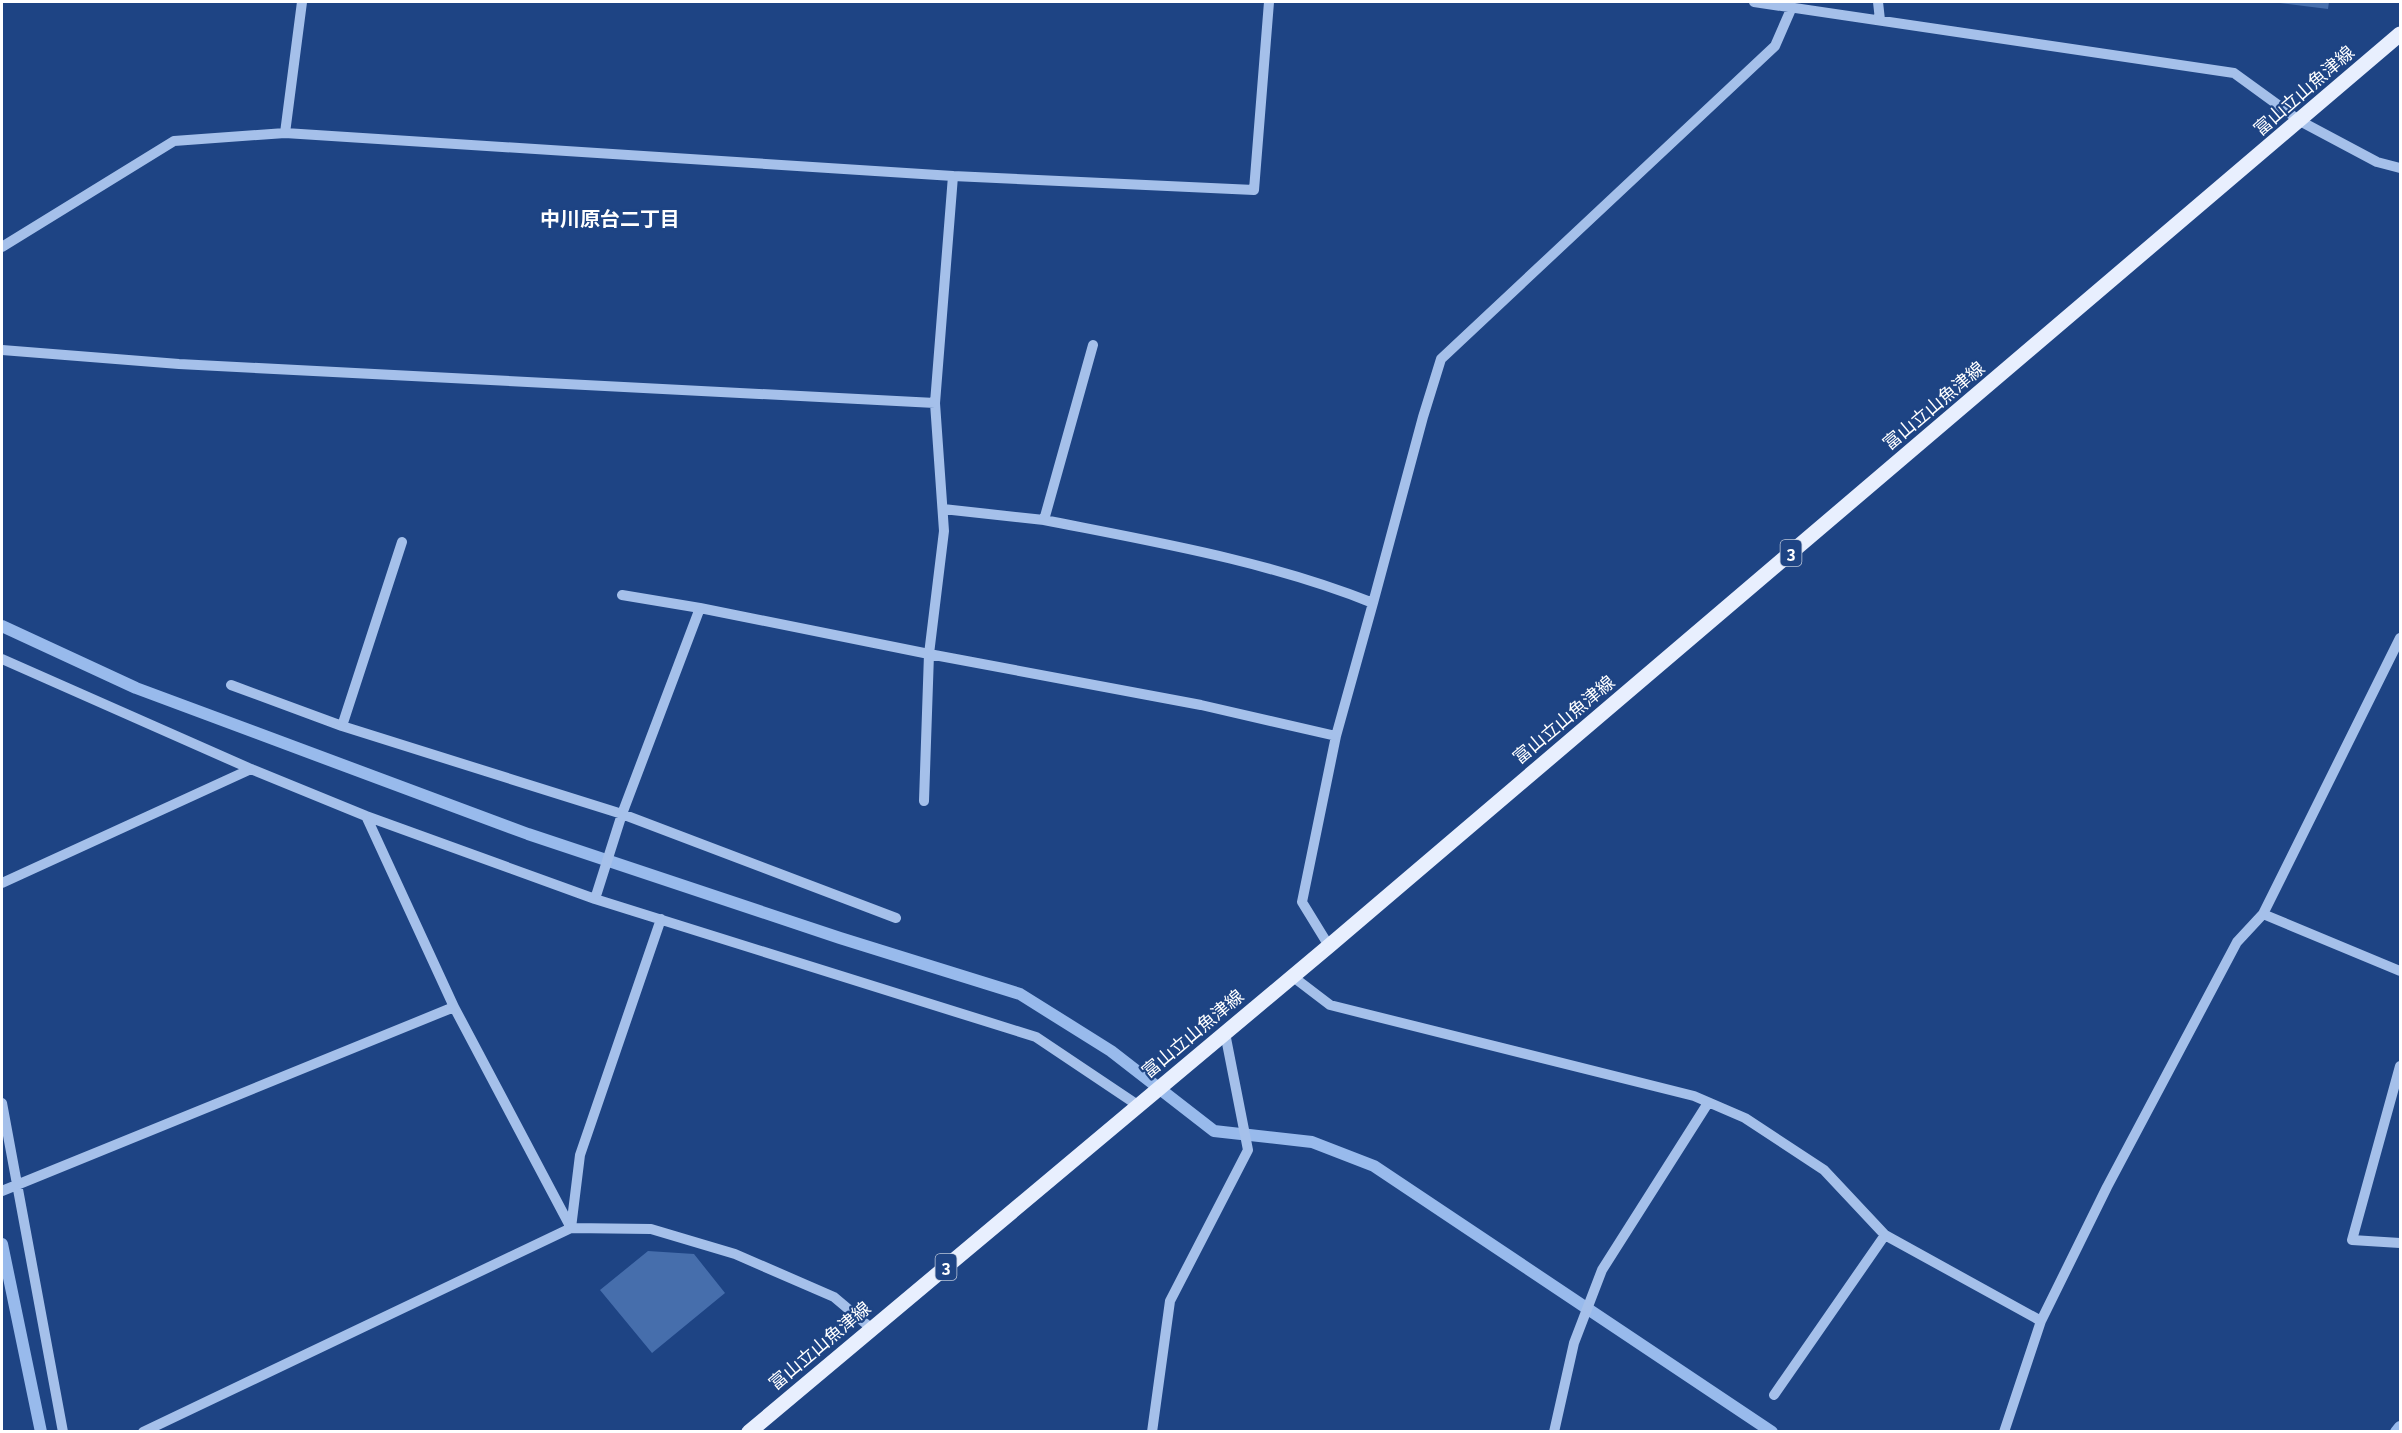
<svg xmlns="http://www.w3.org/2000/svg" width="2402" height="1433" font-family="Raleway,'Noto Sans JP',sans-serif">
  <style>
    .lines { fill: none; stroke-linecap: round; stroke-linejoin: round }
    .stream { stroke: #98baec; stroke-width: 12 }
    .building { fill: #466eac }
    .minor { stroke: #a5c0ea; stroke-width: 10 }
    .major { stroke: #e8effe; stroke-width: 15 }
    .labels { text-anchor: middle; stroke-width: 4.5; stroke-linejoin: round; paint-order: stroke }
    .shield { fill: #1e4484; stroke: #bcc7da; stroke-width: 1.5 }
    .shield-label { font-size: 16px; font-weight: bold; fill: #fff }
    .street-label { font-size: 18px; fill: #fff; stroke: #1e4484 }
    .neighbourhood-label { font-size: 20px; font-weight: bold; fill: #fff; stroke: #1e4484 }
  </style>
  <rect width="100%" height="100%" fill="#1e4484"/>
  <g class="lines">
    <!-- stream -->
    <path class="stream" d="M 2,626 L 136,688 L 528,834 L 840,938 L 1020,994 L 1111,1051 L 1214,1131 L 1312,1142 L 1374,1166 L 1772,1432
      M 2,1244 L 41,1432
      M 2396,1432 L 2400,1427"/>
  </g>
  <!-- building -->
  <path class="building" d="M 2272,2 L 2329,2 L 2328,9 Z
    M 648,1251 L 694,1254 L 725,1293 L 652,1353 L 600,1290 Z"/>
  <g class="lines">
    <!-- minor -->
    <path class="minor" d="M 1754,2 L 2234,73 L 2300,121 L 2377,162 L 2400,168
      M 1878,2 L 1880,20
      M 285,133 L 953,176
      M 2,247 L 174,141 L 285,133 L 302,2
      M 2,350 L 179,364 L 935,403
      M 943,509 L 1044,520 L 1093,345
      M 1044,520 C 1155,542 1268,561 1373,603 L 1423,417 L 1441,359 L 1775,46 L 1792,7
      M 622,595 L 700,608
      M 2,659 L 251,769 L 366,816 L 595,899 L 1036,1037 L 1139,1106
      M 231,685 L 342,726 L 622,814 L 896,918
      M 342,726 L 402,542
      M 924,801 L 929,654 L 1201,705 L 1336,736 L 1373,603
      M 2,883 L 251,769
      M 595,899 L 622,814 L 700,608 L 929,654 L 944,531 L 935,403 L 953,176 L 1254,190 L 1269,2
      M 2263,914 L 2400,971
      M 661,919 L 580,1155 L 571,1228 L 651,1229 L 735,1254 L 834,1297 L 872,1329
      M 1329,946 L 1302,902 L 1336,736
      M 1292,976 L 1330,1005 L 1694,1096 L 1745,1118 L 1824,1170 L 1885,1235 L 2041,1321
      M 2400,1066 L 2352,1240 L 2400,1243
      M 2,1103 L 63,1432
      M 2,1191 L 454,1007
      M 1774,1395 L 1885,1235
      M 143,1432 L 571,1228 L 454,1007 L 366,816
      M 1152,1432 L 1170,1301 L 1248,1150 L 1225,1033
      M 1554,1432 L 1574,1343 L 1602,1270 L 1708,1103
      M 2004,1432 L 2041,1321 L 2107,1187 L 2237,942 L 2263,914 L 2400,638"/>
    <!-- major -->
    <path class="major" d="M 749,1432 L 1329,946 L 2400,34"/>
  </g>
  <g class="labels">
    <!-- shield labels -->
    <g class="shield">
      <rect x="1780.5" y="540" width="21" height="26" rx="4.5"/>
      <rect x="935.5" y="1254" width="21" height="26" rx="4.5"/>
    </g>
    <g class="shield-label">
      <text x="1791" y="559">3</text>
      <text x="946" y="1273">3</text>
    </g>
    <!-- street labels -->
    <g class="street-label">
      <text transform="translate(2304 91) rotate(-41)" y="6">富山立山魚津線</text>
      <text transform="translate(1934 406) rotate(-40)" y="6">富山立山魚津線</text>
      <text transform="translate(1564 720) rotate(-40)" y="6">富山立山魚津線</text>
      <text transform="translate(1193 1034) rotate(-40)" y="6">富山立山魚津線</text>
      <text transform="translate(820 1346) rotate(-40)" y="6">富山立山魚津線</text>
    </g>
    <!-- neighbourhood labels -->
    <g class="neighbourhood-label">
      <text x="610" y="226">中川原台二丁目</text>
    </g>
  </g>
  <!-- border -->
  <rect width="2402" height="1433" fill="none" stroke="#ffffff" stroke-width="6"/>
</svg>
